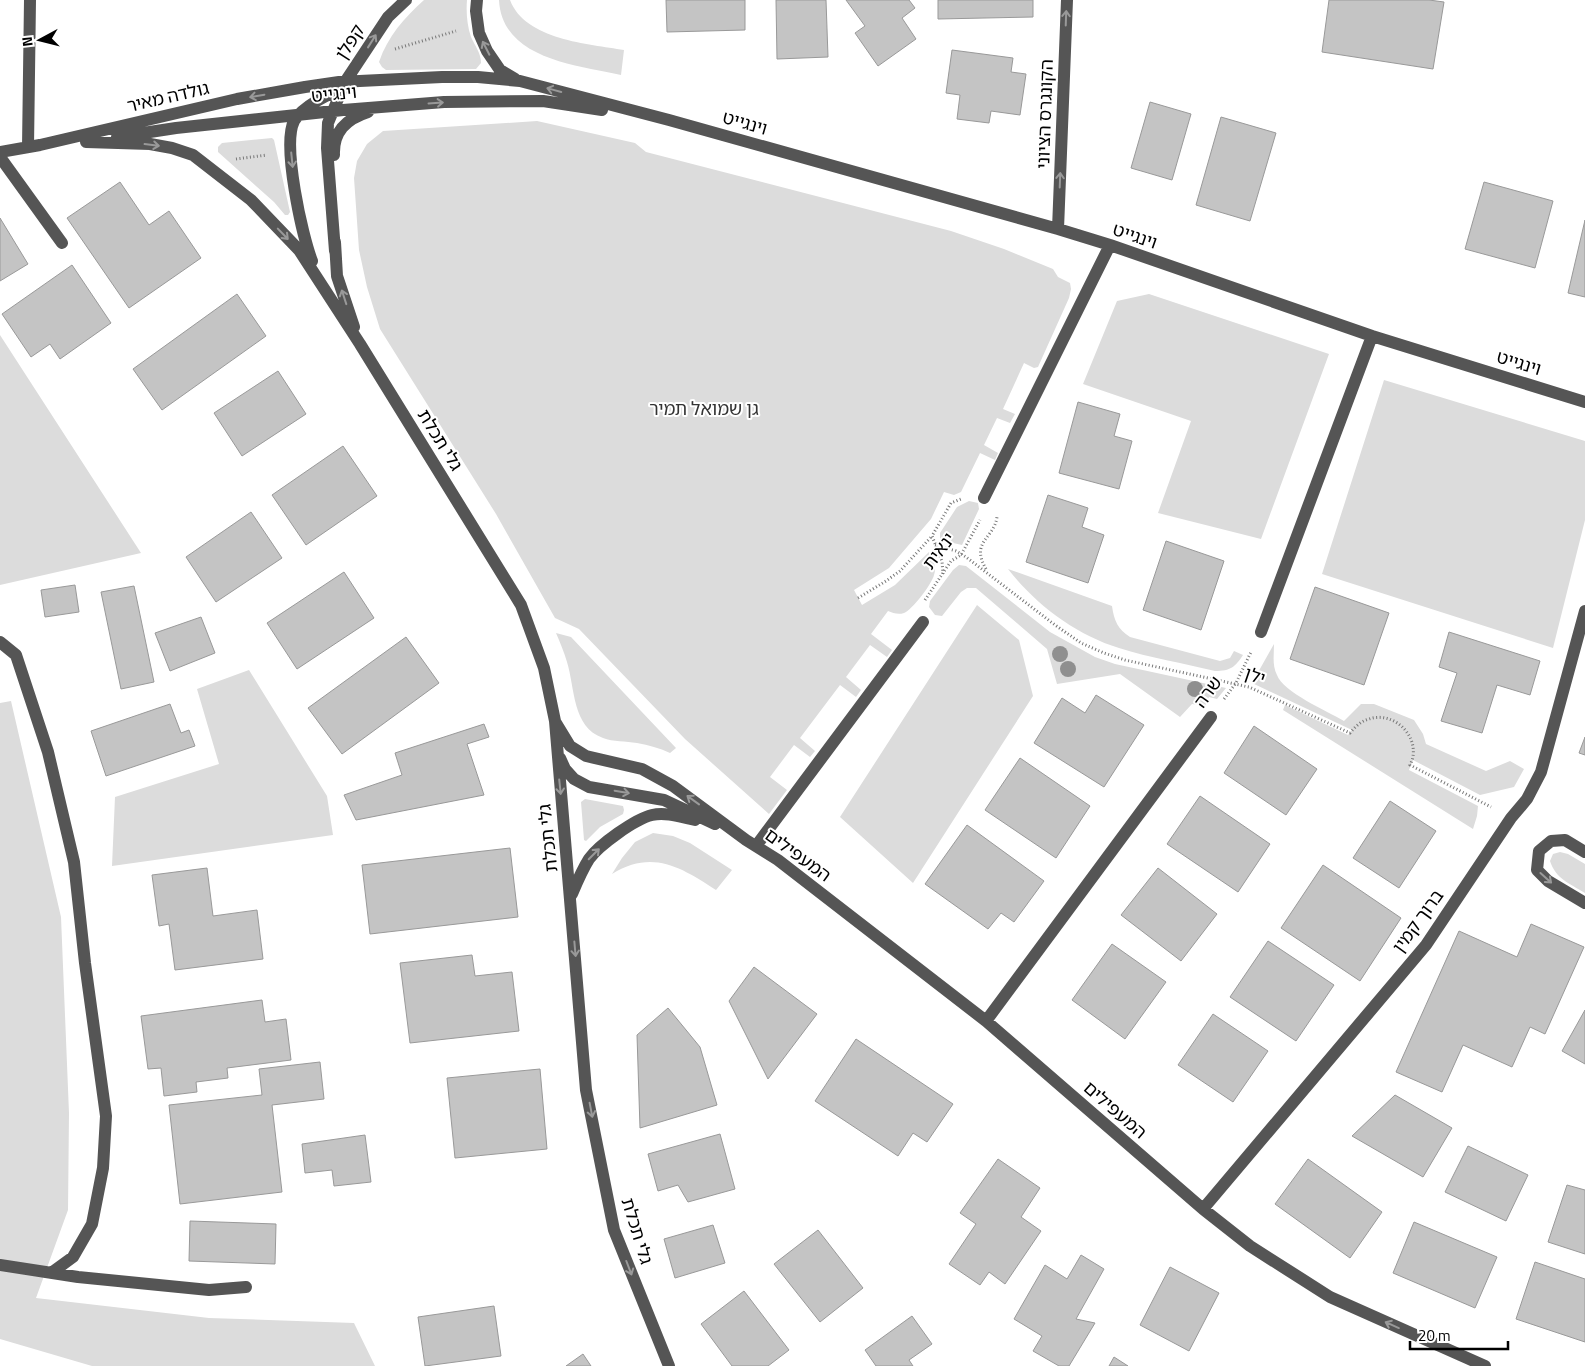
<svg xmlns="http://www.w3.org/2000/svg" width="1585" height="1366" font-family="'Titillium Web','Noto Sans Hebrew',sans-serif">
  <style>
    .green { fill: #dcdcdc }
    .building { fill: #c4c4c4; stroke: #999 }
    .lines { fill: none; stroke-linecap: round; stroke-linejoin: round }
    .path { stroke: #777; stroke-width: 3; stroke-dasharray: 1 2.5; stroke-linecap: butt }
    .minor { stroke: #555; stroke-width: 12 }
    .tree { fill: #8f8f8f }
    .oneway { stroke: #999 }
    .labels { text-anchor: middle; stroke-width: 4; stroke-linejoin: round; paint-order: stroke }
    .street-label { font-size: 18px; fill: #000; stroke: #fff }
    .park-label { font-size: 18px; fill: #333; stroke: #fff }
  </style>
  <rect width="100%" height="100%" fill="#fff"/>
  <!-- green -->
  <path class="green" d="M 424,0 L 467,0 C 466,12 467,25 471,37 C 475,46 481,53 481,63 L 476,69 L 386,70 L 382,67 L 379,62 C 388,36 404,18 424,0 Z
    M 499,0 L 510,0 C 525,40 589,44 624,50 L 621,75 C 576,65 502,59 499,0 Z
    M 537,121 L 635,143 L 646,152 L 951,231 L 1004,249 L 1053,269 L 1058,277 L 1070,283 L 1071,289 L 1069,298 L 1038,367 L 1034,368 L 1024,363 L 1003,409 L 1015,414 L 1010,423 L 997,418 L 984,445 L 998,453 L 995,460 L 980,453 L 961,492 L 954,495 L 944,492 L 931,519 L 889,568 L 854,590 L 862,605 L 895,585 L 929,552 C 933,560 937,567 934,575 C 932,584 912,610 904,613 C 898,615 893,613 888,611 L 871,634 L 892,650 L 887,657 L 870,645 L 846,677 L 861,690 L 856,697 L 840,685 L 800,738 L 815,751 L 810,757 L 794,745 L 770,777 L 787,790 L 769,814 L 685,739 L 579,629 L 555,618 L 496,514 L 380,329 L 367,287 L 359,250 L 354,178 L 357,161 L 367,144 L 383,131 Z
    M 272,138 L 274,140 L 290,212 L 288,215 L 285,215 L 274,202 L 218,152 L 218,147 L 222,143 Z
    M 1149,294 L 1329,354 L 1261,539 L 1158,513 L 1191,421 L 1083,384 L 1117,301 Z
    M 0,335 L 141,553 L 0,585 Z
    M 1384,380 L 1585,441 L 1585,520 L 1553,648 L 1322,574 Z
    M 969,501 L 978,503 L 979,509 L 962,545 L 940,540 L 940,533 L 957,507 Z
    M 959,565 L 966,566 L 1050,632 L 1095,657 L 1115,664 L 1226,688 L 1217,699 L 1209,697 L 1205,706 L 1192,704 L 1180,717 L 1120,674 L 1057,684 L 1047,649 L 976,588 L 967,588 L 961,592 L 942,616 L 935,615 L 929,607 L 930,601 L 953,570 Z
    M 1008,569 L 1112,606 C 1114,621 1118,629 1130,637 L 1220,661 L 1230,658 L 1234,651 L 1243,655 C 1235,667 1231,671 1215,671 C 1183,663 1150,658 1119,648 C 1076,635 1035,604 1008,569 Z
    M 977,605 L 1019,640 L 1033,696 L 913,883 L 840,817 Z
    M 556,633 L 571,637 L 676,748 L 670,753 C 659,748 649,745 637,743 C 626,741 613,742 603,738 C 572,727 575,688 567,662 C 564,652 560,642 556,633 Z
    M 1274,644 C 1274,655 1272,665 1277,675 C 1283,692 1327,711 1344,721 L 1361,704 L 1374,704 L 1414,720 L 1423,734 L 1426,744 L 1486,771 L 1510,761 L 1524,769 L 1514,787 L 1480,795 L 1413,760 L 1409,770 L 1478,806 L 1477,816 L 1473,829 L 1283,710 L 1285,705 L 1348,735 L 1352,730 L 1252,683 Z
    M 249,670 L 327,796 L 333,835 L 112,866 L 115,797 L 219,764 L 197,689 Z
    M 11,701 L 61,917 L 69,1113 L 68,1210 L 36,1298 L 209,1318 L 354,1323 L 375,1366 L 92,1366 L 0,1339 L 0,703 Z
    M 585,799 L 623,806 L 624,810 L 623,814 L 600,827 L 586,841 L 584,840 L 581,802 Z
    M 653,833 L 673,836 L 690,843 L 732,870 L 716,890 C 681,867 652,849 612,874 L 622,858 L 635,842 Z
    M 1560,852 L 1568,854 L 1585,864 L 1585,893 C 1569,883 1556,879 1550,861 L 1553,854 Z"/>
  <!-- building -->
  <path class="building" d="M 666,0 L 745,0 L 745,30 L 667,32 Z
    M 776,0 L 826,0 L 828,57 L 777,59 Z
    M 846,0 L 909,0 L 915,8 L 902,18 L 916,39 L 878,66 L 855,33 L 865,26 Z
    M 938,0 L 1033,0 L 1033,17 L 938,19 Z
    M 1329,0 L 1429,0 L 1444,2 L 1433,69 L 1322,52 Z
    M 952,50 L 1013,58 L 1011,72 L 1026,74 L 1020,115 L 991,111 L 989,123 L 957,119 L 960,95 L 946,93 Z
    M 1150,102 L 1191,114 L 1172,180 L 1131,168 Z
    M 1221,117 L 1276,133 L 1250,221 L 1196,205 Z
    M 120,182 L 149,225 L 169,211 L 201,258 L 129,308 L 67,218 Z
    M 1484,182 L 1553,201 L 1535,268 L 1465,249 Z
    M 0,218 L 28,264 L 0,281 Z
    M 1585,220 L 1585,297 L 1568,293 Z
    M 72,265 L 111,323 L 60,359 L 50,344 L 31,357 L 2,314 Z
    M 237,294 L 266,336 L 162,410 L 133,369 Z
    M 278,371 L 306,414 L 242,456 L 214,413 Z
    M 1078,402 L 1120,414 L 1114,436 L 1132,441 L 1119,489 L 1059,473 Z
    M 343,446 L 377,496 L 306,545 L 272,495 Z
    M 1048,495 L 1088,508 L 1082,527 L 1104,535 L 1088,583 L 1026,562 Z
    M 251,512 L 282,558 L 216,602 L 186,557 Z
    M 1166,541 L 1224,561 L 1201,630 L 1143,610 Z
    M 344,572 L 374,618 L 297,669 L 267,623 Z
    M 75,585 L 79,612 L 45,617 L 41,590 Z
    M 134,586 L 154,682 L 121,689 L 101,592 Z
    M 1315,587 L 1389,613 L 1364,685 L 1290,659 Z
    M 201,617 L 215,653 L 170,671 L 155,633 Z
    M 1449,632 L 1540,661 L 1530,695 L 1497,685 L 1482,733 L 1441,721 L 1457,673 L 1439,667 Z
    M 406,637 L 439,683 L 342,754 L 308,708 Z
    M 1096,695 L 1144,725 L 1104,787 L 1034,743 L 1062,698 L 1085,713 Z
    M 170,704 L 181,733 L 189,730 L 195,746 L 106,776 L 91,731 Z
    M 484,724 L 489,737 L 467,744 L 484,795 L 356,820 L 344,795 L 402,775 L 395,753 Z
    M 1254,726 L 1317,769 L 1286,815 L 1224,773 Z
    M 1585,737 L 1585,755 L 1579,753 Z
    M 1020,758 L 1090,806 L 1056,858 L 985,810 Z
    M 1200,796 L 1270,844 L 1238,892 L 1167,844 Z
    M 1390,801 L 1436,831 L 1399,888 L 1353,858 Z
    M 967,825 L 1044,881 L 1014,922 L 1001,913 L 988,929 L 925,884 Z
    M 510,848 L 518,917 L 370,934 L 362,865 Z
    M 1323,865 L 1401,918 L 1360,981 L 1281,928 Z
    M 207,868 L 213,916 L 257,910 L 263,959 L 175,970 L 169,924 L 159,926 L 152,875 Z
    M 1158,868 L 1217,914 L 1181,961 L 1121,915 Z
    M 1531,924 L 1584,947 L 1545,1034 L 1530,1027 L 1512,1067 L 1463,1045 L 1442,1092 L 1396,1072 L 1459,931 L 1517,957 Z
    M 1268,941 L 1334,985 L 1296,1041 L 1230,997 Z
    M 1112,944 L 1166,982 L 1125,1039 L 1072,1000 Z
    M 472,955 L 475,976 L 512,972 L 519,1031 L 410,1043 L 400,963 Z
    M 754,967 L 817,1014 L 768,1079 L 729,1001 Z
    M 262,1000 L 265,1022 L 286,1019 L 291,1060 L 227,1068 L 228,1078 L 196,1082 L 197,1092 L 164,1096 L 161,1068 L 148,1069 L 141,1016 Z
    M 668,1008 L 700,1047 L 717,1105 L 640,1128 L 637,1035 Z
    M 1585,1010 L 1585,1064 L 1562,1051 Z
    M 1213,1014 L 1268,1051 L 1233,1102 L 1178,1065 Z
    M 856,1039 L 953,1104 L 927,1142 L 913,1133 L 898,1156 L 815,1101 Z
    M 320,1062 L 324,1099 L 272,1105 L 282,1192 L 180,1204 L 169,1105 L 262,1095 L 259,1069 Z
    M 540,1069 L 547,1149 L 455,1158 L 447,1078 Z
    M 1395,1095 L 1452,1128 L 1423,1177 L 1352,1136 Z
    M 720,1134 L 735,1189 L 688,1202 L 678,1185 L 658,1191 L 648,1154 Z
    M 365,1135 L 371,1182 L 334,1186 L 332,1170 L 305,1173 L 302,1144 Z
    M 1468,1146 L 1528,1175 L 1506,1221 L 1445,1192 Z
    M 998,1159 L 1040,1188 L 1021,1217 L 1041,1231 L 1005,1284 L 989,1272 L 980,1285 L 949,1264 L 976,1224 L 960,1213 Z
    M 1308,1159 L 1382,1212 L 1350,1258 L 1275,1204 Z
    M 1567,1185 L 1585,1190 L 1585,1254 L 1548,1242 Z
    M 190,1221 L 276,1224 L 275,1264 L 189,1261 Z
    M 1414,1222 L 1497,1257 L 1475,1308 L 1393,1273 Z
    M 713,1225 L 725,1263 L 675,1278 L 664,1239 Z
    M 818,1230 L 863,1288 L 820,1322 L 774,1264 Z
    M 1081,1255 L 1104,1269 L 1076,1319 L 1095,1323 L 1069,1366 L 1059,1366 L 1033,1351 L 1042,1336 L 1014,1319 L 1045,1265 L 1067,1279 Z
    M 1535,1262 L 1585,1279 L 1585,1342 L 1516,1319 Z
    M 1170,1267 L 1219,1293 L 1189,1351 L 1140,1325 Z
    M 744,1291 L 789,1350 L 768,1366 L 732,1366 L 701,1324 Z
    M 494,1306 L 501,1356 L 425,1366 L 418,1317 Z
    M 912,1316 L 932,1344 L 909,1360 L 913,1366 L 876,1366 L 865,1350 Z
    M 583,1354 L 591,1366 L 566,1366 Z
    M 1114,1357 L 1128,1366 L 1109,1366 Z"/>
  <g class="lines">
    <!-- path -->
    <path class="path" d="M 395,49 L 456,31
      M 236,159 L 267,155
      M 935,545 L 956,551 L 966,557 L 1055,625 L 1081,643 L 1104,653 L 1125,660 L 1249,687 L 1350,733 C 1355,727 1361,721 1369,719 C 1396,710 1423,740 1410,765 L 1491,807
      M 986,569 C 970,541 994,539 997,517
      M 943,574 L 942,561 L 932,536 L 951,503 L 961,499
      M 858,598 L 886,581 L 900,571 L 932,536
      M 925,600 L 951,561 L 961,555 L 980,520
      M 1224,699 L 1236,683 L 1251,652"/>
    <!-- minor -->
    <path class="minor" d="M 477,0 L 476,11 L 479,33 L 487,51 L 500,70 L 515,79
      M 117,137 L 176,128 L 343,110 L 444,102 L 543,101 L 602,110
      M 86,142 L 150,144 L 172,148 L 193,155 L 251,200 L 299,250 L 360,344 L 521,605 L 544,668 L 555,721 L 586,1090 L 614,1230 L 669,1366
      M 28,147 L 30,0
      M 0,152 L 40,145 L 237,99 L 305,87 L 339,82 L 442,77 L 478,77 L 520,81 L 669,120 L 1058,229 L 1110,245 L 1372,336 L 1585,402
      M 334,155 C 333,132 346,119 368,112
      M 0,157 L 62,243
      M 1058,229 L 1067,0
      M 335,242 L 337,276 L 354,327
      M 335,251 L 327,148 L 328,123 L 345,82 L 388,17 L 406,0
      M 312,261 C 302,235 282,145 294,121 C 303,106 329,94 344,87
      M 984,498 L 1110,245
      M 1261,632 L 1372,336
      M 0,642 L 16,655 L 48,752 L 74,862 L 85,963 L 106,1116 L 103,1168 L 92,1224 L 73,1257 L 51,1273
      M 556,723 L 570,746 L 586,756 L 642,769 L 673,786 L 746,840 L 778,860 L 986,1021 L 1203,1209 L 1250,1246 L 1330,1297 L 1485,1366
      M 560,758 L 565,769 L 574,779 L 589,787 L 664,800 L 715,824
      M 756,846 L 923,622
      M 1585,852 L 1565,840 L 1551,841 L 1539,851 L 1537,870 L 1548,881 L 1585,903
      M 572,894 C 577,882 582,870 589,859 C 599,845 635,819 652,815 C 666,812 681,817 695,820
      M 986,1021 L 1211,717
      M 1203,1209 L 1426,945 L 1511,818 L 1527,799 L 1541,772 L 1585,611
      M 0,1265 L 78,1277 L 209,1290 L 246,1287"/>
  </g>
  <!-- trees -->
  <g class="tree">
    <circle cx="1060" cy="654" r="8"/>
    <circle cx="1068" cy="669" r="8"/>
    <circle cx="1195" cy="689" r="8"/>
  </g>
  <!-- one-way arrows -->
  <defs><path id="oneway-shaft" d="M-6 0H5M1.5-3L5.5 0L1.5 3" fill="none" stroke-width="1.6" stroke-linecap="round" stroke-linejoin="round" transform="scale(1.25)"/></defs>
  <g class="oneway">
    <use href="#oneway-shaft" transform="translate(1066 18) rotate(-88)"/>
    <use href="#oneway-shaft" transform="translate(372 41) rotate(-58)"/>
    <use href="#oneway-shaft" transform="translate(486 48) rotate(-117)"/>
    <use href="#oneway-shaft" transform="translate(554 90) rotate(-165)"/>
    <use href="#oneway-shaft" transform="translate(257 96) rotate(170)"/>
    <use href="#oneway-shaft" transform="translate(436 103) rotate(-4)"/>
    <use href="#oneway-shaft" transform="translate(152 145) rotate(7)"/>
    <use href="#oneway-shaft" transform="translate(292 160) rotate(84)"/>
    <use href="#oneway-shaft" transform="translate(1060 180) rotate(-88)"/>
    <use href="#oneway-shaft" transform="translate(283 234) rotate(46)"/>
    <use href="#oneway-shaft" transform="translate(344 297) rotate(-108)"/>
    <use href="#oneway-shaft" transform="translate(560 787) rotate(84)"/>
    <use href="#oneway-shaft" transform="translate(622 792) rotate(10)"/>
    <use href="#oneway-shaft" transform="translate(693 800) rotate(-144)"/>
    <use href="#oneway-shaft" transform="translate(594 854) rotate(-45)"/>
    <use href="#oneway-shaft" transform="translate(1546 878) rotate(42)"/>
    <use href="#oneway-shaft" transform="translate(575 949) rotate(85)"/>
    <use href="#oneway-shaft" transform="translate(591 1110) rotate(79)"/>
    <use href="#oneway-shaft" transform="translate(629 1268) rotate(69)"/>
    <use href="#oneway-shaft" transform="translate(1392 1325) rotate(-156)"/>
  </g>
  <g class="labels">
    <!-- street labels -->
    <g class="street-label">
      <text transform="translate(350 42) rotate(-57)" y="6">קפלן</text>
      <text transform="translate(334 94) rotate(-6)" y="6">וינגייט</text>
      <text transform="translate(168 97) rotate(-13)" y="6">גולדה מאיר</text>
      <text transform="translate(1045 114) rotate(-88)" y="6">הקונגרס הציוני</text>
      <text transform="translate(745 123) rotate(16)" y="6">וינגייט</text>
      <text transform="translate(1135 236) rotate(19)" y="6">וינגייט</text>
      <text transform="translate(1519 363) rotate(17)" y="6">וינגייט</text>
      <text transform="translate(440 440) rotate(58)" y="6">גלי תכלת</text>
      <text transform="translate(939 551) rotate(-53)" y="6">ינאית</text>
      <text transform="translate(1255 676) rotate(19)" y="6">ילן</text>
      <text transform="translate(1208 692) rotate(-54)" y="6">שרה</text>
      <text transform="translate(548 838) rotate(-96)" y="6">גלי תכלת</text>
      <text transform="translate(798 855) rotate(36)" y="6">המעפילים</text>
      <text transform="translate(1418 921) rotate(-54)" y="6">ברוך קמין</text>
      <text transform="translate(1115 1110) rotate(41)" y="6">המעפילים</text>
      <text transform="translate(637 1231) rotate(73)" y="6">גלי תכלת</text>
    </g>
    <!-- park labels -->
    <g class="park-label">
      <text x="704" y="415">גן שמואל תמיר</text>
    </g>
  </g>
  <!-- north arrow -->
  <g transform="translate(40 40) rotate(263)" stroke="#ffffff" stroke-width="4" paint-order="stroke">
  <path d="M0-4L9 19L0 12L-9 19Z" fill="#000000"/>
  <text y="-8" font-size="14" font-weight="bold" text-anchor="middle" fill="#000000">N</text>
  </g>
  <!-- scale -->
  <path d="M1410 1341v8h98v-8" fill="none" stroke="#000000" stroke-width="2.5"/>
  <text x="1418" y="1341" font-size="15" fill="#000000" stroke="#ffffff" stroke-width="4" paint-order="stroke">20 m</text>
</svg>
